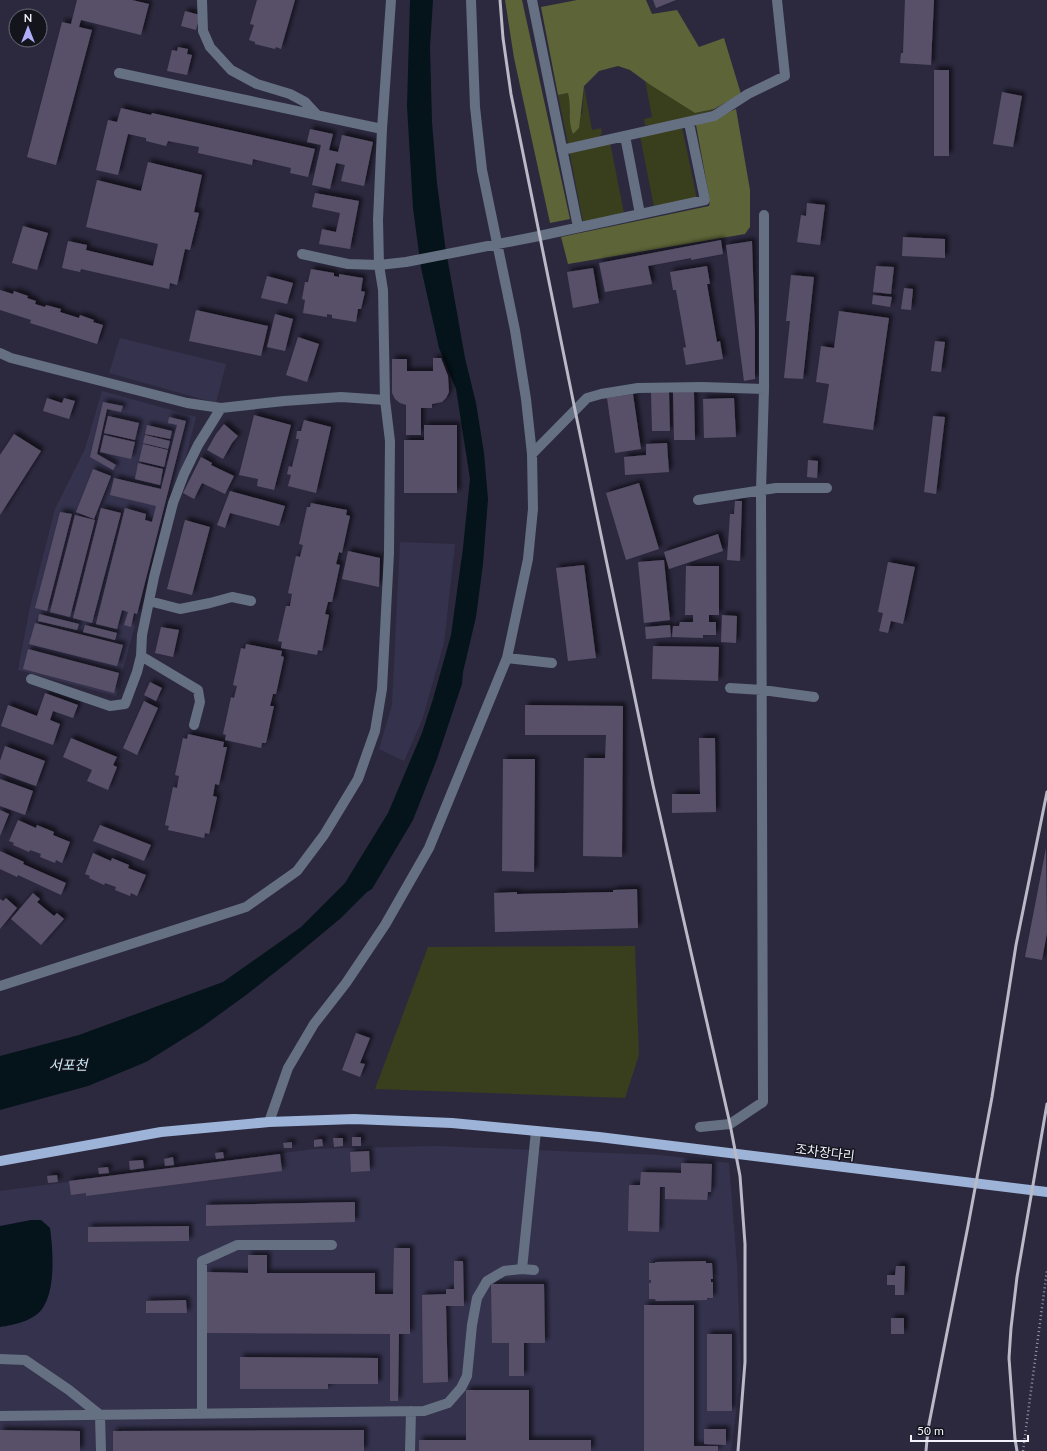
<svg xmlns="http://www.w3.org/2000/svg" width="1047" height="1451" font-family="Lato,'Noto Sans KR',sans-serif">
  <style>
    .built { fill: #35324e }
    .green { fill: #393e1d }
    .forest { fill: #5d6437 }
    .water { fill: #04141a }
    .building { fill: #595067; filter: url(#shadow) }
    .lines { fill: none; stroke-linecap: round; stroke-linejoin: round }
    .path { stroke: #9998a8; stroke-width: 2.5; stroke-dasharray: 1 3; stroke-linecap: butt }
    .minor { stroke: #657082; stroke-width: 10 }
    .major { stroke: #9db3d7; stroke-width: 10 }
    .rail { stroke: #bab9c7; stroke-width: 3 }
    .labels { text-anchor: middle; stroke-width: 3; stroke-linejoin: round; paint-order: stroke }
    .street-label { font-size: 13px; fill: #f3f3fe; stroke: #14141d }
    .water-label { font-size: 14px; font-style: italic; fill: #c9ebf7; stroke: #14141d }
  </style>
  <defs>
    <filter id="shadow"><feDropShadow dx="3.5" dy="-3.5" stdDeviation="2" flood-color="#0009"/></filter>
  </defs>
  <rect width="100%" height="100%" fill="#2c293f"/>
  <!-- built -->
  <path class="built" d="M 120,338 L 226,364 L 216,403 L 109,373 Z
    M 102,391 L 196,417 L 177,491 L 171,490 L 116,696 L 18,670 L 30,607 L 55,509 L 85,449 Z
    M 400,542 L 455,544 L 444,643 L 422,720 L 404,761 L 379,749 L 392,705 Z
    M 436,1146 L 660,1155 L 729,1163 L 737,1265 L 741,1372 L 731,1451 L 0,1451 L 0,1191 L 314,1149 Z"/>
  <!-- green -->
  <path class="green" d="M 645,80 L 695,113 L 714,109 L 713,111 L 651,126 L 645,125 L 644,119 L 652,117 Z
    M 584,86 L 592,130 L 601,128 L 602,133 L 598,138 L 568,144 L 558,95 L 568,93 L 571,101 L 569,114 L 582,114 Z
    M 682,127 L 697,199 L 654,207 L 640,136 Z
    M 610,142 L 624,213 L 583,222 L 569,150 Z
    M 635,946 L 639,1055 L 625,1098 L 375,1089 L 428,947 Z"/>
  <!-- forest -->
  <path class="forest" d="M 505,0 L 522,0 L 570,219 L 550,223 L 514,58 Z
    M 577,0 L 646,0 L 652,14 L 677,10 L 699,47 L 724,38 L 741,94 L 714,109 L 695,113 L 649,84 L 630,70 L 618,66 L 599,71 L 584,86 L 579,128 L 573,134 C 567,120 572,107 568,93 L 558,95 L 541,7 Z
    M 736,109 L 750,190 L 750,227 L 745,234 L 568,264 L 561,237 L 709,206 L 710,201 L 696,125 L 713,119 Z"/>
  <!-- water -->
  <path class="water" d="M 410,0 L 433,0 L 430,47 L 432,122 L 437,183 L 445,245 L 465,358 L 476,403 L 484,453 L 488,499 L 483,564 L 476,617 L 463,672 L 462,684 L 437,759 L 413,820 L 372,889 L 367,892 L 341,918 L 288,962 L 246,995 L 202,1027 L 146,1062 L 88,1086 L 0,1110 L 0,1056 L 79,1035 L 223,982 L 301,927 L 345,883 L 388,813 L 422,733 L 433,699 L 451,635 L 463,548 L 470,479 L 456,389 L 439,348 L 421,268 L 413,208 L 407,106 Z
    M 31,1220 L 41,1220 L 50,1228 C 53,1250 56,1290 42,1309 C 33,1321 14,1325 0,1327 L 0,1226 Z"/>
  <!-- building -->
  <path class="building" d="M 77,0 L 132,0 L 149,4 L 141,35 L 81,20 L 79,27 L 92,30 L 56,165 L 27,157 L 62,22 L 71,24 Z
    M 257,0 L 295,0 L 281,49 L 276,47 L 275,49 L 255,44 L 255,42 L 249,40 L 254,25 L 250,24 Z
    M 653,0 L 676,0 L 656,8 Z
    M 905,0 L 934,0 L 931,65 L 900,63 L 901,53 L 903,53 Z
    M 185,11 L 200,15 L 196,30 L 181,26 Z
    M 178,47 L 188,49 L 187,54 L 192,55 L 187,75 L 167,71 L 172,50 L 177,51 Z
    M 934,70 L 949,70 L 949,156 L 934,156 Z
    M 1002,92 L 1022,96 L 1013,147 L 993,144 Z
    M 121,108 L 151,115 L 152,113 L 315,149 L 308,177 L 290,173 L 291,168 L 253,159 L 252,165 L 198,153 L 199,147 L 168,141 L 166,146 L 146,141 L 146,138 L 128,134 L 118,175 L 96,170 L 108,120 L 117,122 Z
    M 310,129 L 333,134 L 329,150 L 338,152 L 342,135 L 373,142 L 364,186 L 341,181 L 345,165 L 336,163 L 330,189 L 312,185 L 321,145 L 307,142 Z
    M 148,162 L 202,175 L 194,212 L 199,213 L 190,250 L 185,249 L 177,285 L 170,283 L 169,289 L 81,269 L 80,272 L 62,268 L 68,241 L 87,245 L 86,250 L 153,266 L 158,244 L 86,227 L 97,180 L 141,191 Z
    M 315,193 L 359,201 L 350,249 L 319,244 L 322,229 L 336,232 L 340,213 L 312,207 Z
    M 807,203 L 825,205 L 820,245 L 797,242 L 801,215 L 806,216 Z
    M 23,226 L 48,233 L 37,270 L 12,263 Z
    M 903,237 L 945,239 L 945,258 L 902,256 Z
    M 721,240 L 723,254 L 691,260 L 691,258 L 648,266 L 652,284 L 605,292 L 599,263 Z
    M 752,241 L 755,332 L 755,379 L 744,381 L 726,245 Z
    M 707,266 L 710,284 L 707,284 L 717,342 L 720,341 L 723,359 L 686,365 L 683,348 L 686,347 L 676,290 L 673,290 L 670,272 Z
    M 876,266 L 894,267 L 891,294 L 873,292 Z
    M 593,268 L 599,303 L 573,308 L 567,272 Z
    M 311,269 L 334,273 L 334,276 L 339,277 L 339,274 L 363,278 L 361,291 L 365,292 L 361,309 L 358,309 L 356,322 L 332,318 L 332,315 L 327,314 L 327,317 L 303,313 L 305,300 L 302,299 L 305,282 L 308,282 Z
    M 791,275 L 814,277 L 803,379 L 784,378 L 790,321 L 786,321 Z
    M 267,276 L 293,283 L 287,304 L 261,298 Z
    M 904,288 L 913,289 L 911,310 L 901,309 Z
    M 0,290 L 13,294 L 14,291 L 28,296 L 27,298 L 36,301 L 35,304 L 45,307 L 46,305 L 61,309 L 60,312 L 79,318 L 80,315 L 94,320 L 93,322 L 103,325 L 97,344 L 30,323 L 31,320 L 0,310 Z
    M 873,295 L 892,297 L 890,307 L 872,304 Z
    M 196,310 L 268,326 L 261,356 L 189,341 Z
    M 839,311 L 889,318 L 873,430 L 823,423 L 829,384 L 816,382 L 821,346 L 834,348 Z
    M 275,314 L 293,319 L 285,351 L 267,347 Z
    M 298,337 L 319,344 L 307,382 L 286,375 Z
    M 935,341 L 945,342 L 941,372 L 931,371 Z
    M 433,358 L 441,358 L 448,376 L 449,392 L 446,398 L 442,402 L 432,404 L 432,408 L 421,408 L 421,435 L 406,435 L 406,405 L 400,403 L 395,399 L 392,393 L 392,359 L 407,359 L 407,371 L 433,371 Z
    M 669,391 L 670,431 L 652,431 L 651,392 Z
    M 673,392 L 694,392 L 695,440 L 674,440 Z
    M 633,394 L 641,449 L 615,453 L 607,398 Z
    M 47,398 L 62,403 L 64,398 L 75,401 L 69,419 L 43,411 Z
    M 734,398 L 736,437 L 704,438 L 703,399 Z
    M 103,402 L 123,406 L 121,412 L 107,409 L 97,454 L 116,465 L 113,470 L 90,457 Z
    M 254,415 L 291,425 L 274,490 L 257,486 L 258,479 L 239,475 Z
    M 108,416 L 139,423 L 135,440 L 104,433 Z
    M 933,416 L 945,417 L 936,494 L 924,492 Z
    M 169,417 L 186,421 L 137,614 L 134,613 L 131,627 L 124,625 L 128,612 L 122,610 L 117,629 L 96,624 L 125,508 L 146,514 L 145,520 L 152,522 L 156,506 L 110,495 L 114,478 L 161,489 L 177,425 L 168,423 Z
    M 304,420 L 331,427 L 316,493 L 288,486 L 291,475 L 287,474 L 289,466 L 292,467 L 299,439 L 296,439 L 297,431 L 301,431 Z
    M 224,424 L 238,436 L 232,443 L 223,459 L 207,450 L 216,434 Z
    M 147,425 L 172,431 L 170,439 L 145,434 Z
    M 424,425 L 457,425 L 457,493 L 404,493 L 404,440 L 424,440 Z
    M 14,434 L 41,451 L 0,515 L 0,455 Z
    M 104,435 L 135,442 L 131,459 L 100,452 Z
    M 145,435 L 170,441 L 168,449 L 143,443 Z
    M 667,443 L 669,472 L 625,475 L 624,457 L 646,455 L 646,444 Z
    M 143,444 L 168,450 L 164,467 L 139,461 Z
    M 201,457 L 212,463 L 211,465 L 234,476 L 225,494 L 202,483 L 194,499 L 183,493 Z
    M 808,460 L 818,461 L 817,478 L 807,477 Z
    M 138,463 L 163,469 L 160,485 L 135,479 Z
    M 93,469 L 111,476 L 94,519 L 76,512 Z
    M 639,483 L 659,549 L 626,560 L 606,493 Z
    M 230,491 L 285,506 L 279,526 L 230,513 L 225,528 L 217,525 Z
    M 735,501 L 742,501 L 740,561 L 727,560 L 730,514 L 734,514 Z
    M 311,503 L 347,510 L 346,515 L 350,516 L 342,553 L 339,552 L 336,564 L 340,565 L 332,602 L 328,602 L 325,614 L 329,615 L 322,651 L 318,650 L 317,655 L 281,648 L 282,642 L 278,641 L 286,606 L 290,606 L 292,594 L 288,593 L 296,556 L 300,557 L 303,545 L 299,544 L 307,507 L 310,507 Z
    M 101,508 L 121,513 L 92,623 L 73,618 Z
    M 60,512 L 72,514 L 47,611 L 35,608 Z
    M 75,515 L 95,520 L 70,617 L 50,612 Z
    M 185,520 L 210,527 L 192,595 L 167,589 Z
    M 718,534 L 723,551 L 669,569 L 664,552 Z
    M 348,551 L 380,558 L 379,587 L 342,579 Z
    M 664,560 L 670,620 L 644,623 L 638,562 Z
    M 888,562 L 915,567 L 903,624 L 891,621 L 888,633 L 879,631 L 883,613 L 878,612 Z
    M 584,565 L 596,658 L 568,661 L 556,568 Z
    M 686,566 L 719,566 L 719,615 L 709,615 L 709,622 L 716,622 L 716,635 L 703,635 L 703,638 L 672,637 L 673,626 L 679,626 L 680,622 L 693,622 L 693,615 L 685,615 Z
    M 39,614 L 79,624 L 77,630 L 38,621 Z
    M 722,615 L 737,616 L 736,643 L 721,642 Z
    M 35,623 L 123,645 L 117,666 L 29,644 Z
    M 85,625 L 117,633 L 115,640 L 83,632 Z
    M 670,625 L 671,637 L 646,639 L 645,627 Z
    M 161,627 L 179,630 L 173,657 L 155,653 Z
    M 246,644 L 282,651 L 281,656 L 284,657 L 276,694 L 273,694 L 270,706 L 274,706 L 266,743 L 262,743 L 261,748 L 225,740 L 226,735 L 223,734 L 231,697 L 234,698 L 237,686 L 233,685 L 241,648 L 245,649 Z
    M 653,646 L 719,647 L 718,681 L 652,679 Z
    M 28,649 L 119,673 L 114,693 L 23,669 Z
    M 150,682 L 162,688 L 156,701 L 144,695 Z
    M 45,693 L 78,705 L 73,718 L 53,711 L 50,720 L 60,724 L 53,745 L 1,726 L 8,705 L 37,716 Z
    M 144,701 L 158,708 L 137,755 L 123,748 Z
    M 525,705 L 623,706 L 622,857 L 583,856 L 584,758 L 605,758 L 606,735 L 525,735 Z
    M 188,734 L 224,742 L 223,747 L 227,747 L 219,785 L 215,784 L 213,796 L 217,797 L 209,834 L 205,833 L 204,838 L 168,830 L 169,826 L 165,825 L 173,787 L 177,788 L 179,776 L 175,775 L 183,738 L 187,739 Z
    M 71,738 L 117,757 L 113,765 L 117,767 L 108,790 L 87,781 L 92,770 L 63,757 Z
    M 699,738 L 715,738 L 716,812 L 672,813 L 672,794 L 700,794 Z
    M 5,746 L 45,761 L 36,786 L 0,773 L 0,761 Z
    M 503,759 L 535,759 L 534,872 L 502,871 Z
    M 0,779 L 33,791 L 25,815 L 0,806 Z
    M 0,810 L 9,814 L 0,836 Z
    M 18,820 L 36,828 L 37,825 L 54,832 L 53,835 L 70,842 L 62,863 L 56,860 L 55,863 L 40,857 L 41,854 L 30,850 L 29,852 L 13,845 L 14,843 L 9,841 Z
    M 100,825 L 151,845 L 144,861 L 93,841 Z
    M 1046,848 L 1047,933 L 1042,960 L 1025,957 Z
    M 0,851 L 24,862 L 23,864 L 66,883 L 61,895 L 18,875 L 17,877 L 0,869 Z
    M 93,853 L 111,861 L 112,858 L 129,865 L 128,868 L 146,875 L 137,896 L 131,893 L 130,896 L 115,890 L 116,887 L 105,883 L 104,885 L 89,878 L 90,876 L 85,874 Z
    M 637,889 L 638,928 L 495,932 L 494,893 L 517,892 L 517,894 L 613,892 L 613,890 Z
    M 33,893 L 40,899 L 37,902 L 54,916 L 57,913 L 64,919 L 41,945 L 11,919 Z
    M 6,898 L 17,908 L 0,929 L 0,899 L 3,901 Z
    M 356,1033 L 370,1038 L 360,1063 L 365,1064 L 360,1077 L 342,1070 Z
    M 352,1137 L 361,1137 L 361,1146 L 352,1146 Z
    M 333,1138 L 343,1138 L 343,1146 L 334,1147 Z
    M 322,1139 L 323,1146 L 314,1147 L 314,1140 Z
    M 292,1142 L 292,1148 L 284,1148 L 283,1143 Z
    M 369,1151 L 370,1171 L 351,1172 L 350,1152 Z
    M 223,1152 L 224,1158 L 216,1159 L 215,1153 Z
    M 280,1154 L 282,1171 L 86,1196 L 86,1193 L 71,1195 L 69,1181 Z
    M 173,1157 L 174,1165 L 165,1166 L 164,1159 Z
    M 143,1160 L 144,1168 L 130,1170 L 129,1161 Z
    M 681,1163 L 712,1164 L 711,1192 L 708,1192 L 707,1200 L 665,1199 L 665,1187 L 660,1187 L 659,1232 L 628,1231 L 629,1185 L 640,1185 L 641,1172 L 681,1173 Z
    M 108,1167 L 109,1173 L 99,1174 L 98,1168 Z
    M 57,1175 L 58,1182 L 48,1183 L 47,1176 Z
    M 355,1202 L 355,1222 L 206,1226 L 206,1205 Z
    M 189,1226 L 189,1241 L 88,1242 L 88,1227 Z
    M 394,1248 L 410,1248 L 410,1334 L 399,1334 L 398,1401 L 390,1401 L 390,1334 L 207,1333 L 207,1272 L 248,1273 L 248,1255 L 267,1255 L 267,1273 L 375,1273 L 375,1294 L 393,1294 Z
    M 454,1261 L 463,1261 L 464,1306 L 446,1306 L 448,1382 L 423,1383 L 422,1295 L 446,1294 L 446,1289 L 454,1289 Z
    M 706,1261 L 706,1263 L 712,1263 L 713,1279 L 711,1279 L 711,1282 L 713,1282 L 713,1298 L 707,1298 L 707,1300 L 656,1301 L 655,1299 L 649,1299 L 649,1283 L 651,1283 L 651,1280 L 649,1280 L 649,1263 L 655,1263 L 655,1262 Z
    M 896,1266 L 905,1266 L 904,1295 L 895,1295 L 895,1285 L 887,1285 L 887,1275 L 895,1275 Z
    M 491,1284 L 544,1284 L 545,1343 L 524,1343 L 524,1376 L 509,1376 L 509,1343 L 492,1343 Z
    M 186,1300 L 187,1313 L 146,1313 L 146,1301 Z
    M 644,1305 L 694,1305 L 694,1446 L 718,1446 L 718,1451 L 644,1451 Z
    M 891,1318 L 904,1318 L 904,1334 L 891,1334 Z
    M 707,1334 L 732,1334 L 732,1411 L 707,1411 Z
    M 240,1357 L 378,1358 L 378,1384 L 328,1384 L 328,1389 L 240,1389 Z
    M 466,1390 L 529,1390 L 529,1440 L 591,1440 L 591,1451 L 419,1451 L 419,1440 L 466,1440 Z
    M 704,1429 L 726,1429 L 726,1445 L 704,1444 Z
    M 0,1430 L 80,1431 L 80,1451 L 0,1451 Z
    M 364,1430 L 364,1451 L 113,1451 L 113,1431 Z"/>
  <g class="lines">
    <!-- path -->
    <path class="path" d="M 1023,1451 L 1047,1270"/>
    <!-- minor -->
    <path class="minor" d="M 202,0 L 203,31 L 210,47 L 231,70 L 257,84 L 290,94 L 305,102 L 317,115
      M 532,0 L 578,227
      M 119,73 L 382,129
      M 625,136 L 640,214
      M 562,150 L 714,116 L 748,94 L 785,76 L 777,0
      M 302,254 L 348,264 L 379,265 L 406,262 L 539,236 L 705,200 L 689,123
      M 0,353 L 11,358 L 187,403 L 221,408 L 284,401 L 341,397 L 385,400
      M 532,454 L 587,398 L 601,394 L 638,388 L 702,387 L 764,389 L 764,215
      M 698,500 L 776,488 L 827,488
      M 149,601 L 180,609 L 210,603 L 232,597 L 251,601
      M 141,656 L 198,690 L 200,702 L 194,725
      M 507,658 L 552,663
      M 31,679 L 110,706 L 125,704 L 137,672 L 141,656 L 142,635 L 154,577 L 173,503 L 184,474 L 198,445 L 221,408
      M 730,688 L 762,690 L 814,697
      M 0,986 L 246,907 L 297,871 L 324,835 L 358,779 L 375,731 L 382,689 L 389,553 L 390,441 L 385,400 L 383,290 L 379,265 L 378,220 L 382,129 L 391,0
      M 269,1122 L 288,1068 L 314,1024 L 346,983 L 385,925 L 429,848 L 507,658 L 528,559 L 533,509 L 532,454 L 526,399 L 515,330 L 482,170 L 475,107 L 471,0
      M 700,1127 L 730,1124 L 763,1102 L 761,490 L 764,389
      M 522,1269 L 536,1131
      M 0,1359 L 25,1360 L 69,1390 L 100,1415 L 101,1451
      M 202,1414 L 202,1261 L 237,1245 L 332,1245
      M 0,1416 L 424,1411 L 448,1403 L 461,1388 L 467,1376 L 472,1325 L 477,1298 L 487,1281 L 504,1271 L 522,1269 L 534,1270
      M 410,1451 L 411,1411"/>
    <!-- major -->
    <path class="major" d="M 0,1161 L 161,1132 L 269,1122 L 354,1119 L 452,1123 L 599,1137 L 1047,1192"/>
    <!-- rail -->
    <path class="rail" d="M 500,0 L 503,38 L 511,94 L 575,410 L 653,785 L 730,1124 L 740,1176 L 745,1244 L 745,1362 L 738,1451
      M 926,1451 L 928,1429 L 968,1226 L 992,1097 L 1016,945 L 1047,792
      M 1017,1451 L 1015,1439 L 1009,1358 L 1011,1328 L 1017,1277 L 1047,1104"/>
  </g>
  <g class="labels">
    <!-- street labels -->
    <g class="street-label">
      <text transform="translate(825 1152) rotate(7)" y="5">조차장다리</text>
    </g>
    <!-- water labels -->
    <g class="water-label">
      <text x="68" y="1070">서포천</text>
    </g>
  </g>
  <!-- north arrow -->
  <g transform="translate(28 28)"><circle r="19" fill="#14141d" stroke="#6d6d77"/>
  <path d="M0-3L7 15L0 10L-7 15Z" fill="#aeaefb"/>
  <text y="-6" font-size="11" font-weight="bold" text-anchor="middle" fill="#f3f3fe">N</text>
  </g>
  <!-- scale -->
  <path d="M911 1435v6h117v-6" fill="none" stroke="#f3f3fe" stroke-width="2"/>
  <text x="917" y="1435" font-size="12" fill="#f3f3fe" stroke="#14141d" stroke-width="3" paint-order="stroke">50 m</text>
</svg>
